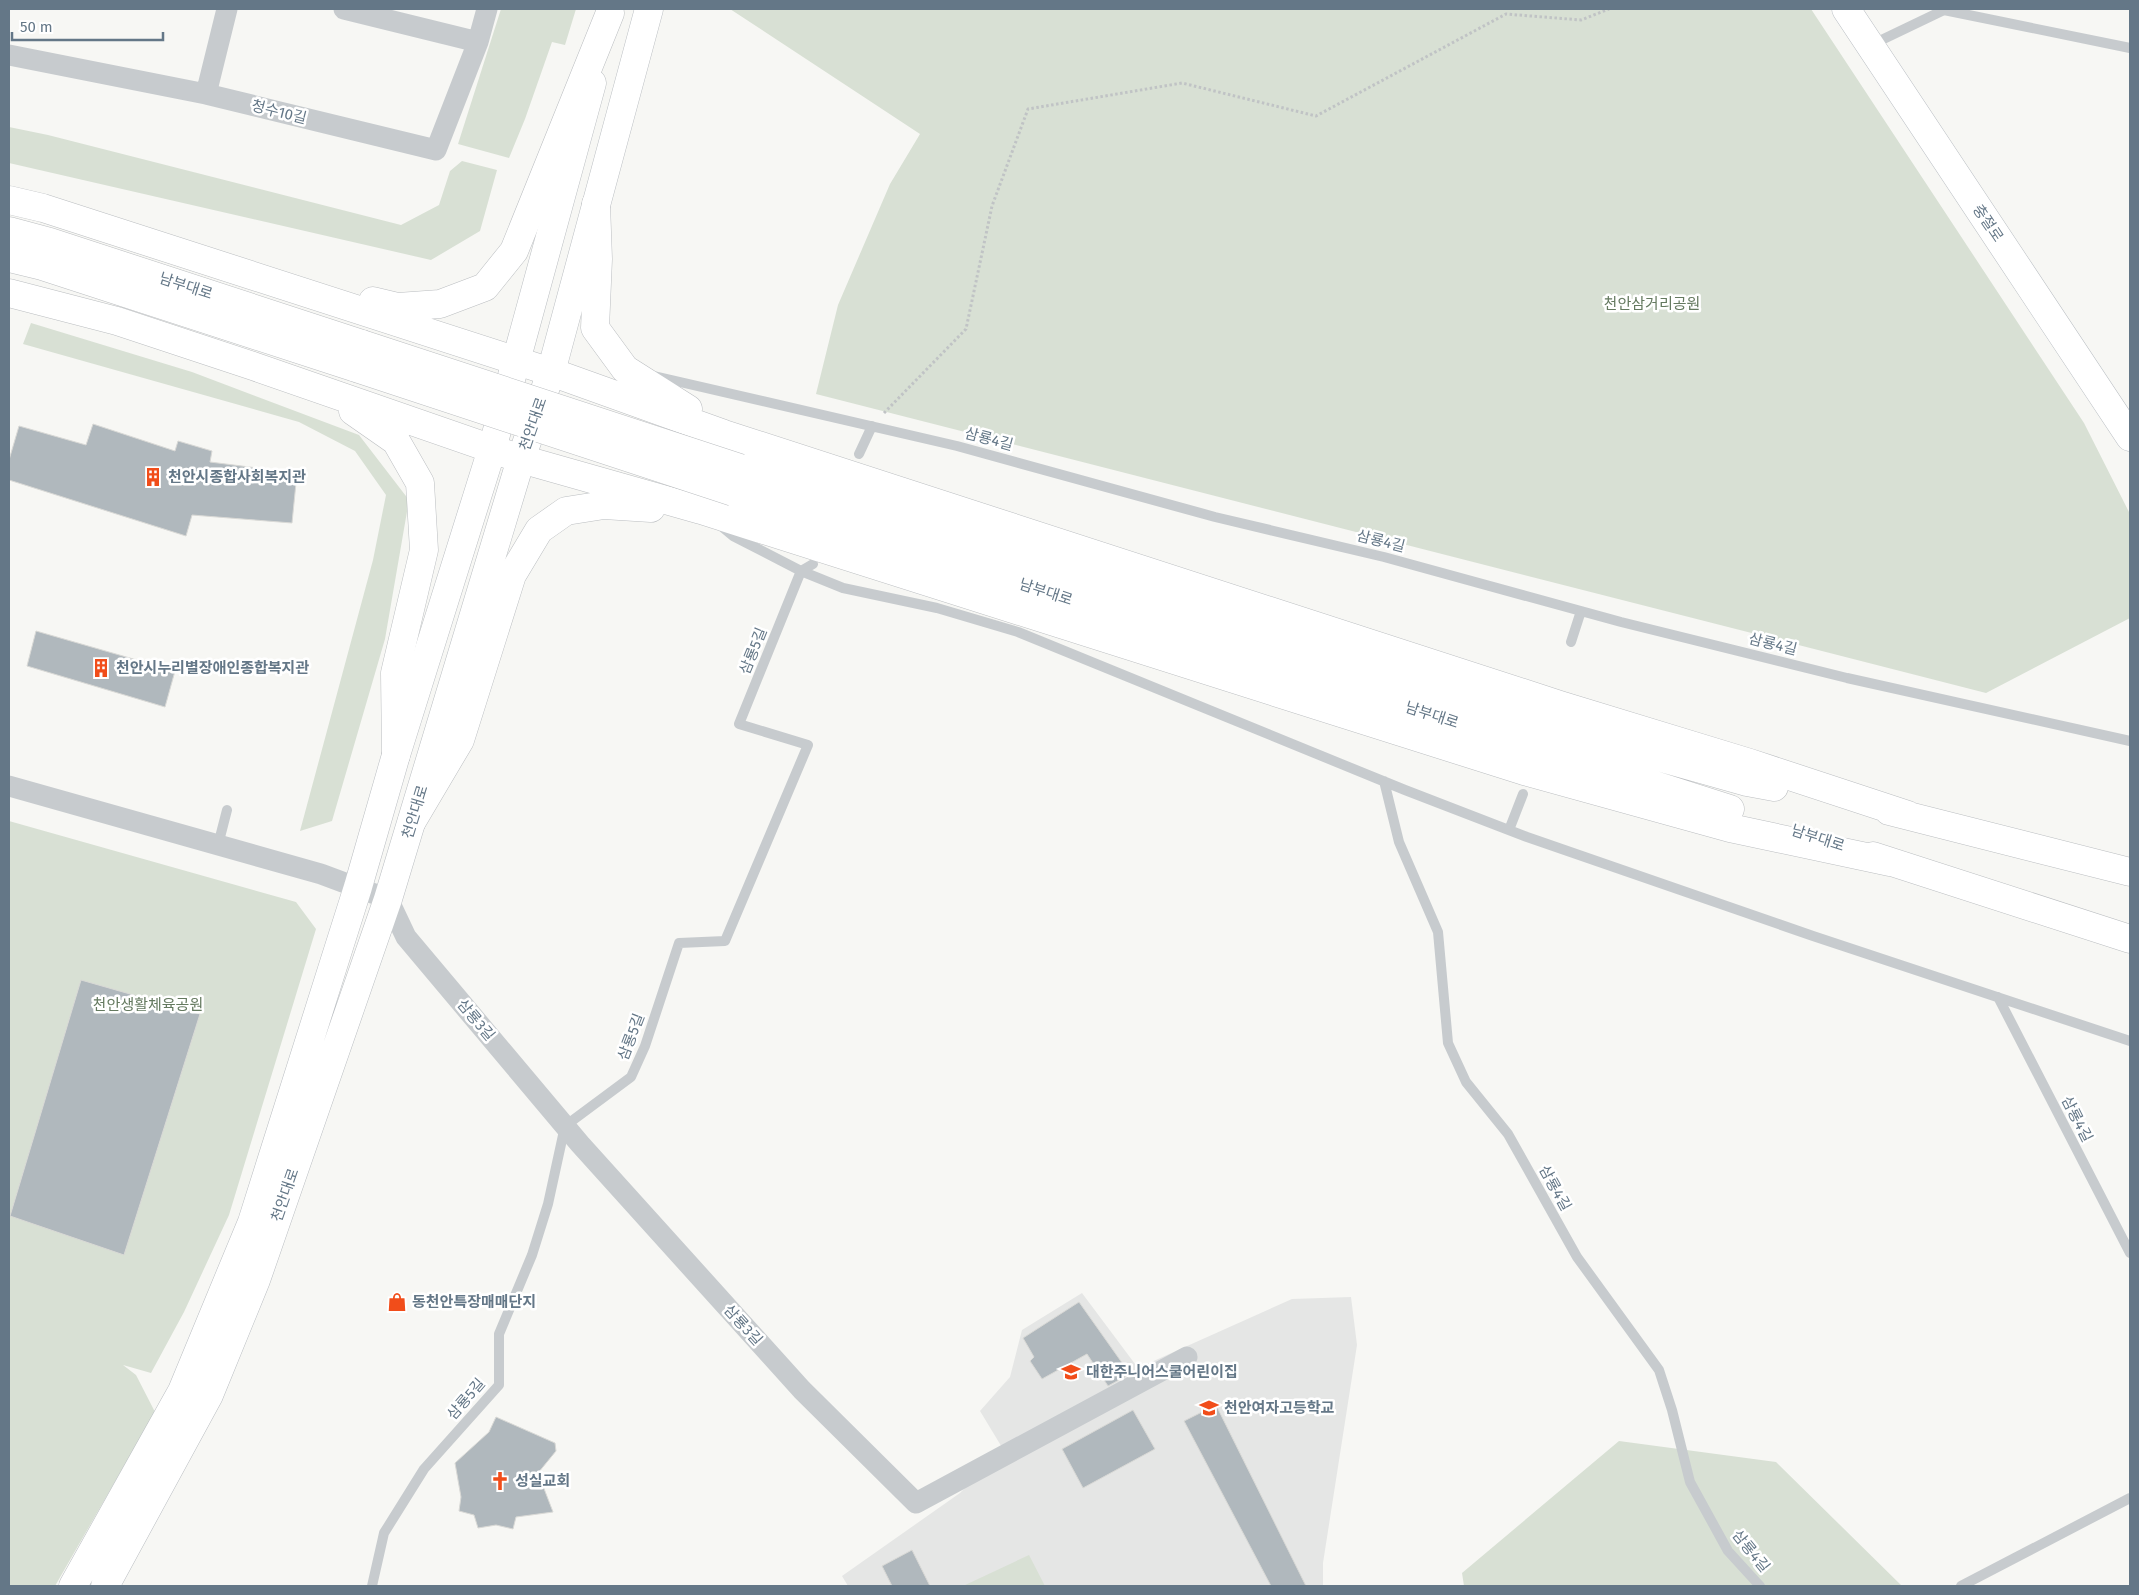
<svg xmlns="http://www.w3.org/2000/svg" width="2139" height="1595" font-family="'Fira Sans','Noto Sans KR',sans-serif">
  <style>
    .built { fill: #e5e6e5 }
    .green { fill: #d8e0d4 }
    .building { fill: #b0b8bd; stroke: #d9d9d6 }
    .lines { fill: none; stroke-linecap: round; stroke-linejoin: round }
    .secondary-casing { stroke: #b9bec3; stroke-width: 29 }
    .primary-casing { stroke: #babec2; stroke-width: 29 }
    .highway-casing { stroke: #bbbec1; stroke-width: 29 }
    .path { stroke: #c0c3c5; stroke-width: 3; stroke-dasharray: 2.5 2.5; stroke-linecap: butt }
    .lane { stroke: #c7cbce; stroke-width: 10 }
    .street { stroke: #c7cbce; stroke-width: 21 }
    .secondary { stroke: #fff; stroke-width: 28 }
    .primary { stroke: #fff; stroke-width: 28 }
    .highway { stroke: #fff; stroke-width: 28 }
    .highway-bridge-casing { stroke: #bbbec1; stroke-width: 29; stroke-linecap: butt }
    .highway-bridge { stroke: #fff; stroke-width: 28 }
    .labels { text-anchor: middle; stroke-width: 5; stroke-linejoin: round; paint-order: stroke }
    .street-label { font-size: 15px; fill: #647787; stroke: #fff }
    .park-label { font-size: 15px; fill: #64795f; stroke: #fff }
    .poi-label { font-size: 15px; font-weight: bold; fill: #647787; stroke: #fff; text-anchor: start }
  </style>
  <rect width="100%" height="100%" fill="#f7f7f4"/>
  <!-- built -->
  <path class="built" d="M 1082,1293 L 1138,1368 L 1292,1299 L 1351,1297 L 1357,1345 L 1323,1563 L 1323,1586 L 848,1586 L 842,1576 L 960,1493 L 1003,1449 L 980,1411 L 1010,1377 L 1022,1330 Z"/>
  <!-- green -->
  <path class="green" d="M 501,9 L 576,9 L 565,45 L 552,42 L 525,119 L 509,158 L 458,144 Z
    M 730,9 L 1811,9 L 2084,423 L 2130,514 L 2130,618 L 1986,693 L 816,394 L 838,305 L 890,184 L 920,134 Z
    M 9,127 L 48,135 L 401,225 L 439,205 L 450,171 L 462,161 L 497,170 L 480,231 L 431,260 L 9,163 Z
    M 31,323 L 192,372 L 359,435 L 409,500 L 385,639 L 332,821 L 300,831 L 373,560 L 386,495 L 355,451 L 299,422 L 23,344 Z
    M 9,821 L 296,902 L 316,929 L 229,1215 L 184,1312 L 151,1373 L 123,1365 L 136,1375 L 155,1412 L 55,1586 L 9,1586 Z
    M 1619,1441 L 1776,1462 L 1902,1586 L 1464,1586 L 1462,1573 Z
    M 1029,1555 L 1045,1586 L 963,1586 Z"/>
  <!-- building -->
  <path class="building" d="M 93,424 L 175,451 L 178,441 L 212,451 L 210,462 L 297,473 L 292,523 L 192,515 L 186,536 L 9,480 L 9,460 L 19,426 L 86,445 Z
    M 36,631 L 175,671 L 165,707 L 27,666 Z
    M 81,980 L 200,1014 L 124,1255 L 10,1216 Z
    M 1079,1302 L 1130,1374 L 1108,1386 L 1087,1354 L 1042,1379 L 1030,1361 L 1034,1357 L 1023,1338 Z
    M 1216,1405 L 1306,1586 L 1271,1586 L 1184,1421 Z
    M 1133,1410 L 1155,1449 L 1083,1488 L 1062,1449 Z
    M 496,1417 L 555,1443 L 556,1451 L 538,1473 L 553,1512 L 516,1517 L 513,1529 L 496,1525 L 478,1528 L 474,1515 L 459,1511 L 461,1497 L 455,1463 L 489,1432 Z
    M 912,1550 L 930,1586 L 892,1586 L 882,1566 Z"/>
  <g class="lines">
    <!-- secondary casing -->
    <g class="secondary-casing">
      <path id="secondary" d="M 1846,9 L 2130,437"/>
    </g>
    <!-- primary casing -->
    <g class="primary-casing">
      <path id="primary" d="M 73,1586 L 182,1391 L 252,1222 L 358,887 L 396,755 L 492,449 L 592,83
        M 105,1586 L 209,1395 L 256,1280 L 388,899 L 521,459 L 551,372 L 649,9"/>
    </g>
    <!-- highway casing -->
    <g class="highway-casing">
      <path id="highway" d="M 9,200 L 43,208 L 551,372 L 724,434 L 1560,705 L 1750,763 L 1908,815
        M 596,204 L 598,259 L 595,328 L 625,369 L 688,409
        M 9,231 L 50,242 L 362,344
        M 9,258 L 42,266 L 356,368
        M 9,293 L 117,321 L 253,366 L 521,459 L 701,510 L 1524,771 L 1730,828 L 1890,862
        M 373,301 L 398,307 L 440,304 L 485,287 L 514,251 L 610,13
        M 353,411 L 396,441 L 420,483 L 424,550 L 395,673 L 396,755
        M 740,468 L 1598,740 L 1747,782 L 1774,787
        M 733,492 L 1730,809
        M 1889,811 L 2130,872
        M 412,821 L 460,740 L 512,575 L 539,530 L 566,511 L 604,505 L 651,508
        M 1873,856 L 2130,939"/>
    </g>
    <!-- path -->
    <path class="path" d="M 884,413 L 966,329 L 992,206 L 1028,109 L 1182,83 L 1316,116 L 1506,14 L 1581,20 L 1609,9"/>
    <!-- lane -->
    <path class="lane" d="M 1871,45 L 1944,10 L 2130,48
      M 654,376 L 957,446 L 1215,517 L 1384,557 L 1621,622 L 1847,678 L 2130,741
      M 859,454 L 872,426
      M 721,526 L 733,536 L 801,571 L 843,588 L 937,608 L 1018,632 L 1405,790 L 1527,837 L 1813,936 L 2130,1041
      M 1571,642 L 1581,611
      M 1384,781 L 1399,842 L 1438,932 L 1448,1043 L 1466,1082 L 1508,1134 L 1577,1257 L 1659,1370 L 1672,1410 L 1690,1482 L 1728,1551 L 1760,1586
      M 1509,830 L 1523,794
      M 218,845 L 227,810
      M 1998,997 L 2130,1253
      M 372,1586 L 384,1533 L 424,1469 L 499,1385 L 499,1334 L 532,1255 L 548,1204 L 565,1126 L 631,1077 L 645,1046 L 679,943 L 725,941 L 808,745 L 739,724 L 801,571 L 813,564
      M 1961,1586 L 2130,1498"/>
    <!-- street -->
    <path class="street" d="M 344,9 L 478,42
      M 9,55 L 206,94 L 436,150 L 478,42 L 487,9
      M 206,94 L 227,9
      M 9,786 L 321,874 L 388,899 L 406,937 L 580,1144 L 802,1390 L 916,1503 L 1187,1357"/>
    <!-- secondary -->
    <use href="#secondary" class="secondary"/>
    <!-- primary -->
    <use href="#primary" class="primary"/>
    <!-- highway -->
    <use href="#highway" class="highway"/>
    <!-- highway-bridge casing -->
    <g class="highway-bridge-casing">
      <path id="highway-bridge" d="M 362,344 L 740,468
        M 356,368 L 733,492"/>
    </g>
    <!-- highway-bridge -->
    <use href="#highway-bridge" class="highway-bridge"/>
  </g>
  <!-- icons -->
  <defs>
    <g id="building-bare" transform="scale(1.5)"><path d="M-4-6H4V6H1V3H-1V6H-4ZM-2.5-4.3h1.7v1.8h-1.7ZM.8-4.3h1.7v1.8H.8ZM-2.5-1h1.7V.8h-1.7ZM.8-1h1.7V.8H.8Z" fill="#f14d1a" stroke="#fff" stroke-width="2.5" paint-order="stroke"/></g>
    <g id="shop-bare" transform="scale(1.5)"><path d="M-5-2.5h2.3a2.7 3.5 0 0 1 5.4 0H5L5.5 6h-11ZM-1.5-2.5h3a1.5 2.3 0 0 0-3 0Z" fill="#f14d1a" stroke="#fff" stroke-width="2.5" paint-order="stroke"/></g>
    <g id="school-bare" transform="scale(1.5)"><path d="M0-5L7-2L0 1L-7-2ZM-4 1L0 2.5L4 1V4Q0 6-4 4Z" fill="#f14d1a" stroke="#fff" stroke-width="2.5" paint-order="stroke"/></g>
    <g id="church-bare" transform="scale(1.5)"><path d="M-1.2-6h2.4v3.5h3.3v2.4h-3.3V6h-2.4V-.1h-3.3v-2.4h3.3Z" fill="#f14d1a" stroke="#fff" stroke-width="2.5" paint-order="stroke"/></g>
  </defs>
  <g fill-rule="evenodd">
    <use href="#building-bare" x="153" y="477"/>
    <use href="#building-bare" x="101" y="668"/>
    <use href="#shop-bare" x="397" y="1302"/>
    <use href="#school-bare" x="1071" y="1372"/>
    <use href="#school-bare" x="1209" y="1408"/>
    <use href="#church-bare" x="500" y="1481"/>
  </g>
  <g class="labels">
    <!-- street labels -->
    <g class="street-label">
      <text transform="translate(279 112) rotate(14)" y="5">청수10길</text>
      <text transform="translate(1988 223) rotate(56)" y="5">충절로</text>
      <text transform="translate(186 286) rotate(18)" y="5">남부대로</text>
      <text transform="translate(533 424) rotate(-71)" y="5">천안대로</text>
      <text transform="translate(989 439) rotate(15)" y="5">삼룡4길</text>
      <text transform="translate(1381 541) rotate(14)" y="5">삼룡4길</text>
      <text transform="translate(1046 592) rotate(18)" y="5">남부대로</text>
      <text transform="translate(1773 644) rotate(14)" y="5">삼룡4길</text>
      <text transform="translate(753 651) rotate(-68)" y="5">삼룡5길</text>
      <text transform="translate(1432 715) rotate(18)" y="5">남부대로</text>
      <text transform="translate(415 812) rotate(-73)" y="5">천안대로</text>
      <text transform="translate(1818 838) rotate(18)" y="5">남부대로</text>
      <text transform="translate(476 1020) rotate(50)" y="5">삼룡3길</text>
      <text transform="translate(631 1037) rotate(-69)" y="5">삼룡5길</text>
      <text transform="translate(2077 1119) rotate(63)" y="5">삼룡4길</text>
      <text transform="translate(1555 1188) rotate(61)" y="5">삼룡4길</text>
      <text transform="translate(285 1195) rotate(-71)" y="5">천안대로</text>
      <text transform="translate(743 1325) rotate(48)" y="5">삼룡3길</text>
      <text transform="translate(466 1399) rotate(-49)" y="5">삼룡5길</text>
      <text transform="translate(1751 1551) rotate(51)" y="5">삼룡4길</text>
    </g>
    <!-- park labels -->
    <g class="park-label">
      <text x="1652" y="309">천안삼거리공원</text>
      <text x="148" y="1010">천안생활체육공원</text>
    </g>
    <!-- poi labels -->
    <g class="poi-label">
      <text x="168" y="482">천안시종합사회복지관</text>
      <text x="116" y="673">천안시누리별장애인종합복지관</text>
      <text x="412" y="1307">동천안특장매매단지</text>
      <text x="1086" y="1377">대한주니어스쿨어린이집</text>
      <text x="1224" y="1413">천안여자고등학교</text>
      <text x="515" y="1486">성실교회</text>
    </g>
  </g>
  <!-- border -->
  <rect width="2139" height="1595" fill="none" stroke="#647787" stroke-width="20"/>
  <!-- scale -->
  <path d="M12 32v8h151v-8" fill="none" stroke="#647787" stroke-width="2.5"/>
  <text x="20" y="32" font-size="15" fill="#647787" stroke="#ffffff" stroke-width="4" paint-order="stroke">50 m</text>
</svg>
